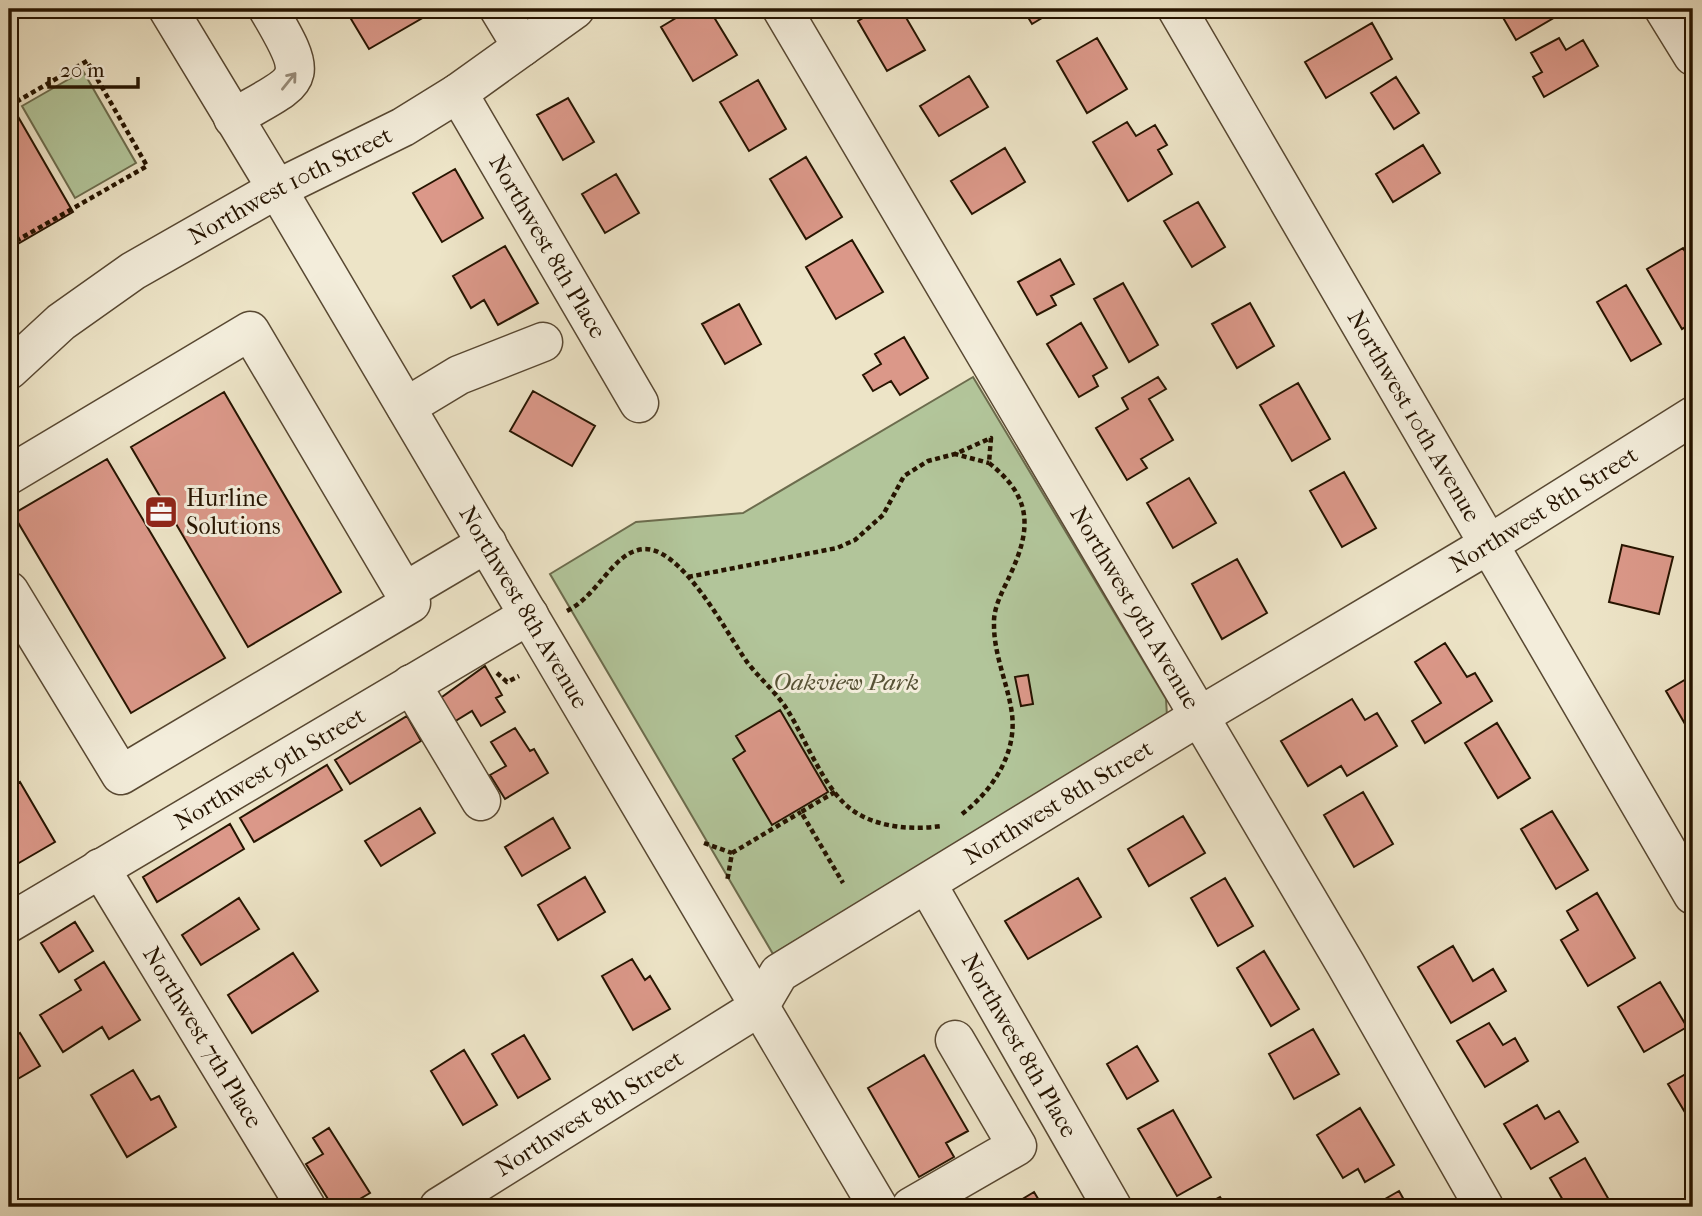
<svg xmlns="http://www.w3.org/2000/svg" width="1702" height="1216" font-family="'IM FELL French Canon',serif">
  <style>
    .green { fill: #b2c59a; stroke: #6c6c4d; stroke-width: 2 }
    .building { fill: #db9889; stroke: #261400; stroke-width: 2 }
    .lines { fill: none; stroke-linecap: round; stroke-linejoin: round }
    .minor-casing { stroke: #584832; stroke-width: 41 }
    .path { stroke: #261400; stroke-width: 4.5; stroke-dasharray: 5 3.5; stroke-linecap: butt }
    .minor { stroke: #f3eddb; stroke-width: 38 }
    .oneway { stroke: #978b78 }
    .labels { text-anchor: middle; stroke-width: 6; stroke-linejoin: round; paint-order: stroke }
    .street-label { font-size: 24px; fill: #261400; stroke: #f3eddb }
    .poi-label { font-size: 24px; fill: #261400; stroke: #f3eddb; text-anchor: start }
    .park-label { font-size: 24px; font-style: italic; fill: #575236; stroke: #f3eddb }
  </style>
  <rect width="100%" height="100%" fill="#ede4c7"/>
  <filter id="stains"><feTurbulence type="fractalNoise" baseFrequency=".00286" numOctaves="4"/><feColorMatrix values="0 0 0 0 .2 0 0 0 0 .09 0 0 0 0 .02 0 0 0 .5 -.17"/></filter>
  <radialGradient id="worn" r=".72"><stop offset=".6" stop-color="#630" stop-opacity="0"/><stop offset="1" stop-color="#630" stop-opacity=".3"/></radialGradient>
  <!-- green -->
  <path class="green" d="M 83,71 L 136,163 L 75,198 L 22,106 Z
    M 973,377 L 1166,699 L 1167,716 L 773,954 L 550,574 L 636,522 L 743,513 Z"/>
  <!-- building -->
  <path class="building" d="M 345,9 L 438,9 L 369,49 Z
    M 691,9 L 709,9 L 737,55 L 693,81 L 661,27 Z
    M 878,9 L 901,9 L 925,50 L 887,71 L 858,21 Z
    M 1023,9 L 1057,9 L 1032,24 Z
    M 1498,9 L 1569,9 L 1516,40 Z
    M 1372,23 L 1392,59 L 1326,98 L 1305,62 Z
    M 1097,38 L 1127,89 L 1087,113 L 1057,61 Z
    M 1559,38 L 1566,50 L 1583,40 L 1598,66 L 1544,97 L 1533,77 L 1542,72 L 1531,53 Z
    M 969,76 L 988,107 L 939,136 L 920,106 Z
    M 1396,77 L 1419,113 L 1394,129 L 1371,93 Z
    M 758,80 L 786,129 L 749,151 L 720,102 Z
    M 568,98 L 594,142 L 563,160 L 537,115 Z
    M 9,101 L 73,212 L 9,249 Z
    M 1127,122 L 1136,136 L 1155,125 L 1167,145 L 1158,150 L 1172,174 L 1128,201 L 1093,142 Z
    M 1423,145 L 1440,173 L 1393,202 L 1376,174 Z
    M 1005,148 L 1025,182 L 972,214 L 951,181 Z
    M 806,157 L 842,217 L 806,239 L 770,179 Z
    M 455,169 L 483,218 L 442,242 L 413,193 Z
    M 616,174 L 639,213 L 605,233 L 582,194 Z
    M 1198,202 L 1225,247 L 1192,267 L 1164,221 Z
    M 852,240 L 883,292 L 836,319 L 806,267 Z
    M 505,246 L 538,303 L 498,325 L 484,300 L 471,308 L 453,276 Z
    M 1683,248 L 1693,265 L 1693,322 L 1682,329 L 1647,269 Z
    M 1060,259 L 1074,284 L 1051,296 L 1056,305 L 1037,315 L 1018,282 Z
    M 1123,283 L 1158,345 L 1129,362 L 1094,299 Z
    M 1626,285 L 1661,344 L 1631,361 L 1597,302 Z
    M 1250,303 L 1274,346 L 1237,368 L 1212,324 Z
    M 739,304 L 761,344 L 725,364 L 702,324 Z
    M 1081,323 L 1107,368 L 1093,376 L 1098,386 L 1079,397 L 1047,344 Z
    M 904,337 L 928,378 L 900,395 L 891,381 L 873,391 L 863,375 L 881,364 L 875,354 Z
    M 1158,377 L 1166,389 L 1149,399 L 1173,440 L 1141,459 L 1147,468 L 1127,480 L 1096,428 L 1128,409 L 1122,398 Z
    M 1298,383 L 1330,439 L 1292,461 L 1260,405 Z
    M 533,391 L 595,426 L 572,466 L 510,431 Z
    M 224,392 L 341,592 L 248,647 L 131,447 Z
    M 107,459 L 225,658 L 131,713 L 13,514 Z
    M 1344,472 L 1376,528 L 1342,547 L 1310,491 Z
    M 1189,478 L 1216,523 L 1173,548 L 1147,503 Z
    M 1622,545 L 1673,557 L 1659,614 L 1609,602 Z
    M 1237,559 L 1267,613 L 1222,639 L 1192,584 Z
    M 1445,643 L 1467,677 L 1475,673 L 1492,701 L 1425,743 L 1412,721 L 1441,703 L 1415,662 Z
    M 485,666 L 502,695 L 496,698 L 505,712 L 481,726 L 472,711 L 449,725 L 435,702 Z
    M 1028,675 L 1033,704 L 1021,706 L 1015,677 Z
    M 1693,675 L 1693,735 L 1692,736 L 1666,691 Z
    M 1352,699 L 1365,720 L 1377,713 L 1397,746 L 1347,776 L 1341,766 L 1308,786 L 1281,741 Z
    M 780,710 L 828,792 L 772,825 L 733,759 L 745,751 L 736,736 Z
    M 407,716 L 421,741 L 350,784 L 335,760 Z
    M 1497,723 L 1530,778 L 1498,798 L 1465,743 Z
    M 515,728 L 530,751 L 534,749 L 548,773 L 505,799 L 490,775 L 506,766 L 491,742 Z
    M 327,765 L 342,790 L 254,842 L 240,818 Z
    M 20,782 L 55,842 L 12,867 L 9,862 L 9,789 Z
    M 1363,792 L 1393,844 L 1354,867 L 1324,815 Z
    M 420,808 L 435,833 L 381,866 L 365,841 Z
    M 1552,811 L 1588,870 L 1556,889 L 1521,829 Z
    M 1183,816 L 1205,853 L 1149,886 L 1128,849 Z
    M 553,818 L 570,848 L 522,876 L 505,847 Z
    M 230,824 L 244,849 L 157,902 L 143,877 Z
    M 585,877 L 605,912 L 558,940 L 538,905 Z
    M 1078,878 L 1101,917 L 1028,959 L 1005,921 Z
    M 1225,878 L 1253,926 L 1218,946 L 1191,898 Z
    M 1597,893 L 1635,958 L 1588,986 L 1561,940 L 1578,930 L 1567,911 Z
    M 239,898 L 259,929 L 201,965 L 182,935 Z
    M 75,922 L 93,951 L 59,972 L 41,943 Z
    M 1453,946 L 1473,981 L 1493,969 L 1506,991 L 1451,1023 L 1418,967 Z
    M 1264,951 L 1299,1009 L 1271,1026 L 1237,968 Z
    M 293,953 L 318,991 L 252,1033 L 228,995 Z
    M 632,959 L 645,980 L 650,976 L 670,1009 L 633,1030 L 602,976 Z
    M 104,962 L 140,1020 L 109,1039 L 102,1027 L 63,1052 L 40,1015 L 81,990 L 75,980 Z
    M 1660,982 L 1687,1027 L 1644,1052 L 1618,1007 Z
    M 1489,1023 L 1503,1045 L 1515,1038 L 1528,1061 L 1485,1087 L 1457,1041 Z
    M 1313,1029 L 1339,1074 L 1294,1099 L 1269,1054 Z
    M 20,1033 L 40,1066 L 9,1084 L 9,1040 Z
    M 524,1035 L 550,1079 L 518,1098 L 492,1054 Z
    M 1137,1046 L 1158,1081 L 1127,1099 L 1107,1064 Z
    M 464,1050 L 497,1105 L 463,1125 L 431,1071 Z
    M 924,1055 L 968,1131 L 946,1143 L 954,1157 L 919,1177 L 868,1088 Z
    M 133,1070 L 151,1100 L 159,1096 L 176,1127 L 127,1157 L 91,1095 Z
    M 1693,1070 L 1693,1124 L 1692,1124 L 1668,1084 Z
    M 1537,1105 L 1545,1119 L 1559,1111 L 1578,1142 L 1531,1169 L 1504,1124 Z
    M 1360,1108 L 1394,1165 L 1365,1182 L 1358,1169 L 1343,1178 L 1317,1135 Z
    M 1173,1110 L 1211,1177 L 1177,1196 L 1138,1129 Z
    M 329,1128 L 370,1193 L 346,1207 L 333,1207 L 306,1164 L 323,1154 L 313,1138 Z
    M 1585,1158 L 1613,1207 L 1567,1207 L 1550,1178 Z
    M 1399,1191 L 1408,1207 L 1371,1207 Z
    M 1034,1192 L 1043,1207 L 1009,1207 Z
    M 1220,1197 L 1226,1207 L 1201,1207 Z"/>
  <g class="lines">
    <!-- minor casing -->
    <g class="minor-casing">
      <g id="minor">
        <path id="s1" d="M 168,9 L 277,189 L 878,1207"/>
        <path d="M 499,9 L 522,47"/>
        <path id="s2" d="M 782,9 L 1346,965 L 1484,1207"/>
        <path id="s3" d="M 1177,9 L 1693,895"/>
        <path d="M 1664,9 L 1693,56"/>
        <path id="s4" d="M 458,93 L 639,403"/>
        <path d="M 233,118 C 303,78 312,83 268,9"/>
        <path id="s5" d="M 9,370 L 61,322 L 133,271 L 277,189 L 403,127 L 458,93 L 575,9"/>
        <path d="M 406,407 L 459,375 L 543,342"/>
        <path d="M 9,475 L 250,331 L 411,603 L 121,775 L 9,591"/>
        <path d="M 404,592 L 487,543"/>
        <path d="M 411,684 L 481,801"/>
        <path id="s6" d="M 100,868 L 306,1207"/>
        <path id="s7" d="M 927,884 L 1112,1207"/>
        <path id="s8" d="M 9,923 L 529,615"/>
        <path id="s9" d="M 439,1207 L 759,1007 L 779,973 L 1198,717 L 1491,543 L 1693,416"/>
        <path d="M 911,1207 L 1017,1146 L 955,1040"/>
      </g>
    </g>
    <!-- path -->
    <path class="path" d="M 9,106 L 87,61 L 147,166 L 9,245
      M 688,577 L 837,548 L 855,540 L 883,515 L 904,476 L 928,461 L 955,454
      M 567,611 C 598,595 611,557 638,550 C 678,538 727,634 747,662 C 760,679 777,693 788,711 C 806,740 826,794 855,812 C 880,828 913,830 942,826
      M 497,673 L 507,682 L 519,676
      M 835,792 L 801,812 L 843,883
      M 962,814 C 992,791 1017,754 1012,714 C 1008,684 994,656 994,625 C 993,607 1003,591 1010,575 C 1032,528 1032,497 989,463 L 991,438 L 955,454 L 989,463
      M 704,843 L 732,853 L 727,882
      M 732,853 L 801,812"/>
    <!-- minor -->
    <use href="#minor" class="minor"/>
  </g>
  <!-- one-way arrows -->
  <defs><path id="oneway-shaft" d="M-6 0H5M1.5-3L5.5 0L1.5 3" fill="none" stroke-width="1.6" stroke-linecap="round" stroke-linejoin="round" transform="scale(1.75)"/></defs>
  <use class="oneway" href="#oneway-shaft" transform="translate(289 81) rotate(-51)"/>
  <!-- icons -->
  <defs>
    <g id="office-square" transform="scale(1.75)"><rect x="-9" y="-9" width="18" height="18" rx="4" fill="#8f2418" stroke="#f3eddb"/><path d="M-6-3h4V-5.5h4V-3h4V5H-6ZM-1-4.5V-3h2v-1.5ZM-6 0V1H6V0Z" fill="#fff"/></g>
  </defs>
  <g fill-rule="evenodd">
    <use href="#office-square" x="161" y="512"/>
  </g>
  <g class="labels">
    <!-- street labels -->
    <g class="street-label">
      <text dy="8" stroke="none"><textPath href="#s5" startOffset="338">Northwest 10th Street</textPath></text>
      <text dy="8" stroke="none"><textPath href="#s4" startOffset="178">Northwest 8th Place</textPath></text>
      <text dy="8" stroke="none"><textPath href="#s3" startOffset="471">Northwest 10th Avenue</textPath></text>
      <text dy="8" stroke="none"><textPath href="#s9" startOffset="1311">Northwest 8th Street</textPath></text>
      <text dy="8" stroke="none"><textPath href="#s1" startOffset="696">Northwest 8th Avenue</textPath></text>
      <text dy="8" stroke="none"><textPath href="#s2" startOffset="695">Northwest 9th Avenue</textPath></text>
      <text dy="8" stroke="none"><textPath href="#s8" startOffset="303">Northwest 9th Street</textPath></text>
      <text dy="8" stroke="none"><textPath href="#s9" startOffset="744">Northwest 8th Street</textPath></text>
      <text dy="8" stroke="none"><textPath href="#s6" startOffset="198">Northwest 7th Place</textPath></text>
      <text dy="8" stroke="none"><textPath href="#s7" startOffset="186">Northwest 8th Place</textPath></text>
      <text dy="8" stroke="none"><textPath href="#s9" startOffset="177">Northwest 8th Street</textPath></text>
    </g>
    <!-- poi labels -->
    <g class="poi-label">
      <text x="186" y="506">Hurline<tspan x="186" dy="28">Solutions</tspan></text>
    </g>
    <!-- park labels -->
    <g class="park-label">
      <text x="846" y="690">Oakview Park</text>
    </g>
  </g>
  <!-- margin -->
  <rect width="1702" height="1216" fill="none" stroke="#ede4c7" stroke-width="35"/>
  <rect x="10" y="10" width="1681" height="1195" fill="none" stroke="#261400" stroke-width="3.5"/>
  <rect x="18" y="18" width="1667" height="1181" fill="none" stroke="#261400" stroke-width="2"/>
  <!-- scale -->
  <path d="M49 77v10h89v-10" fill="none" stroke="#261400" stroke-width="3.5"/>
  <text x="60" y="77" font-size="21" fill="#261400" stroke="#f3eddb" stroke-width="5" paint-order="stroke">20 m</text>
  <rect width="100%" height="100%" filter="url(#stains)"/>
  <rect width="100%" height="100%" fill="url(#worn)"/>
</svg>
